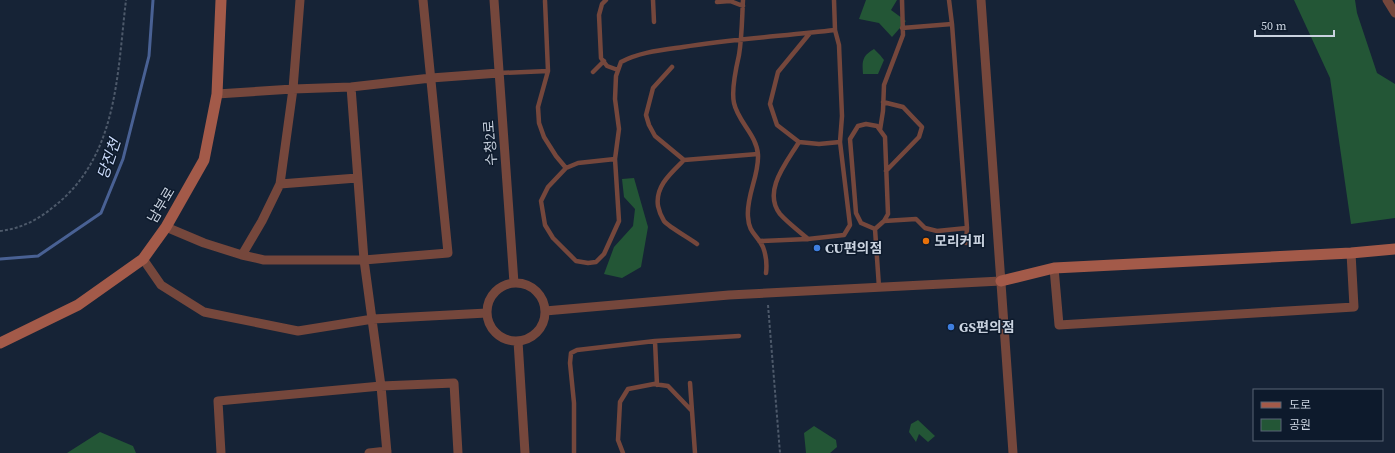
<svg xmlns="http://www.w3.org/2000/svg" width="1395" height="453" font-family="'Source Serif 4','Noto Sans KR',serif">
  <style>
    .green { fill: #235636 }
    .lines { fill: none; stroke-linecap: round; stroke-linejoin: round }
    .stream { stroke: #496194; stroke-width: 3 }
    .path { stroke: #4d596a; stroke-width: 2; stroke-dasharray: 3 2; stroke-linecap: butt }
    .service { stroke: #75473c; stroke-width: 4.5 }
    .minor { stroke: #75473c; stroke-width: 9 }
    .secondary { stroke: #a35a49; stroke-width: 11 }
    .food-dot { fill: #e8710a; stroke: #0d1a2c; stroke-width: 1.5 }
    .shop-dot { fill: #3f7fe0; stroke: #0d1a2c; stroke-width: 1.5 }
    .labels { text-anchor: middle; stroke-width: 3; stroke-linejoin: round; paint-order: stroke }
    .street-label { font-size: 14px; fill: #c9d2df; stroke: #0d1a2c }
    .poi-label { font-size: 14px; font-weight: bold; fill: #c9d2df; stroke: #0d1a2c; text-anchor: start }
    .water-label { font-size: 15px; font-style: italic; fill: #ccdcfc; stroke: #0d1a2c }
  </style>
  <rect width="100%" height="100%" fill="#162336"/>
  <!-- green -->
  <path class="green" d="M 866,0 L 897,0 L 891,10 L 906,21 L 892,37 L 879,23 L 859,19 Z
    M 1294,0 L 1355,0 L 1357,13 L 1377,73 L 1395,84 L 1395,218 L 1351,224 L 1330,78 Z
    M 874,49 L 880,55 L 884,60 L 878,74 L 863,74 C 862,61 862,56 874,49 Z
    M 634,178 L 648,227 L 641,267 L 622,278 L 604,274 L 614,247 L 633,226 L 635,209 L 624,197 L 622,179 Z
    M 918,420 L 935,436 L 928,442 L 919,434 L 916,442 L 909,432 L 911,424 Z
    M 814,426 L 836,440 L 837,447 L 830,453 L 806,453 L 804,433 Z
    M 100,432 L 133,446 L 136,453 L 67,453 Z"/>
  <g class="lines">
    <!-- stream -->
    <path class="stream" d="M 0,259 L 38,256 L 101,213 L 123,159 L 149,56 L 153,0"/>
    <!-- path -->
    <path class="path" d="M 0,231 C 19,229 38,220 52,208 C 118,158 117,75 126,0
      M 768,305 L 780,453"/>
    <!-- service -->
    <path class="service" d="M 606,0 L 602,4 L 599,15 L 601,58 L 607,66 L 618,70
      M 653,0 L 654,22
      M 743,0 C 742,18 742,37 739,55 C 736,68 731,90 734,103 C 738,122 757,135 758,155 C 759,176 746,196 748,217 C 749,234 757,234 763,247 C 766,255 767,265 766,273
      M 949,0 L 952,24 L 967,228 L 966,243
      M 545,1 L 548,71 L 538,107 L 539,123 L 544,137 L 556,156 L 566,168
      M 717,2 L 730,1 L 743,6
      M 902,28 L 952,24
      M 810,33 L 778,72 L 770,104 L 777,125 L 799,142 L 819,144 L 840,142
      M 672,67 L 653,88 L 646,115 L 649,125 L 655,136 L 684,160
      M 593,72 L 604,61
      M 499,73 L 548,71
      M 883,102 L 903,107 L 922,127 L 919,137 L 886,171
      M 866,124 L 877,126 L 885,137 L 888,214 L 884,221 L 875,229 L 861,223 L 856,213 L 850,139 L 858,126 Z
      M 880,130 L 883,111 L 884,85 L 903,35 L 902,0
      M 799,142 C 787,162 762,191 780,214 C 788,223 799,231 808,239
      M 615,159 L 578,163 L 566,168 L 548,187 L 541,201 L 545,225 L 553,238 L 576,261 L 588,263 L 596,262 L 604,254 L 619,221 L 615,159 L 619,129 L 615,99 L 616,76 L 621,62 C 640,52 662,50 683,47 C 733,39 784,36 835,30
      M 884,221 L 916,219 L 925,228 L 937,231 L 967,228
      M 875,229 L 879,287
      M 759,241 L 808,239 L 844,235 L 850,225 L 840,142 L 842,116 L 839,45 L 835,30 L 834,0
      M 697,244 C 689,238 669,227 664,221 C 661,216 659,211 658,206 C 655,186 671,173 684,160 L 758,154
      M 655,341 L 657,385
      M 690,383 L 692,411
      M 574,453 L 574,403 L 570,363 L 571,353 L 577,350 L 655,341 L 739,336
      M 623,453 L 618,440 L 620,402 L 628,389 L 654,384 L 668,386 L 692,411 L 695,453"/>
    <!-- minor -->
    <path class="minor" d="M 300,0 L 293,89 L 280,184 L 262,221 L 242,255 L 264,260 L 364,260 L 448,253 L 423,0
      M 494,0 L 514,283
      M 981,0 L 1013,453
      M 1387,0 L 1395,13
      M 351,87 L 364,260 L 381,386 L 387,453
      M 217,94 L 293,89 L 351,87 L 431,78 L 499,73
      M 280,184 L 357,178
      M 166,227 L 204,243 L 242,255
      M 143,259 L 161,285 L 204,312 L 298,331 L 373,319 L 487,313
      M 1054,268 L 1059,325 L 1354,307 L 1351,253
      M487 312a29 29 0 1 1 58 0a29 29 0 1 1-58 0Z
      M 545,311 L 729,295 L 1001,281
      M 518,341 L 525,453
      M 221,453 L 218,401 L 381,386 L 454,383 L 458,453
      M 369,453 L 387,451"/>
    <!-- secondary -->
    <path class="secondary" d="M 1001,281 L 1054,268 L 1351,253 L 1395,249
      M 0,343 L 78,305 L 143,259 L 166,227 L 204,160 L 217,94 L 221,0"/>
  </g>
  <!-- markers -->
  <circle class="food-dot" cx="926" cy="241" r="4"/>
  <g class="shop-dot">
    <circle cx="817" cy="248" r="4"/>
    <circle cx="951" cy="327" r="4"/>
  </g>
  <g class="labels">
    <!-- street labels -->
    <g class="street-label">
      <text transform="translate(490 143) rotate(-94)" y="5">수청2로</text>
      <text transform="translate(161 205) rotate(-59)" y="5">남부로</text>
    </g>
    <!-- poi labels -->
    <g class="poi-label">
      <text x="934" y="246">모리커피</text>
      <text x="825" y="253">CU편의점</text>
      <text x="959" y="332">GS편의점</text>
    </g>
    <!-- water labels -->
    <g class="water-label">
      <text transform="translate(109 159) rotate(-71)" y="5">당진천</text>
    </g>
  </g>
  <!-- legend -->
  <rect x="1253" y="389" width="130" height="52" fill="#0d1a2c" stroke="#586474"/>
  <rect x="1261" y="402" width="20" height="6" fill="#a35a49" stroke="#586474"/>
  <text x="1289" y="409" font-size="12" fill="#c9d2df">도로</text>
  <rect x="1261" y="419" width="20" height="12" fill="#235636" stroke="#586474"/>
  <text x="1289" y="429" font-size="12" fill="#c9d2df">공원</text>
  <!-- scale -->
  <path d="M1255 30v6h79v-6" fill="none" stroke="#c9d2df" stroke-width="2"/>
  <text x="1261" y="30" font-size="12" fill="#c9d2df" stroke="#0d1a2c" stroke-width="3" paint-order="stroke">50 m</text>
</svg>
